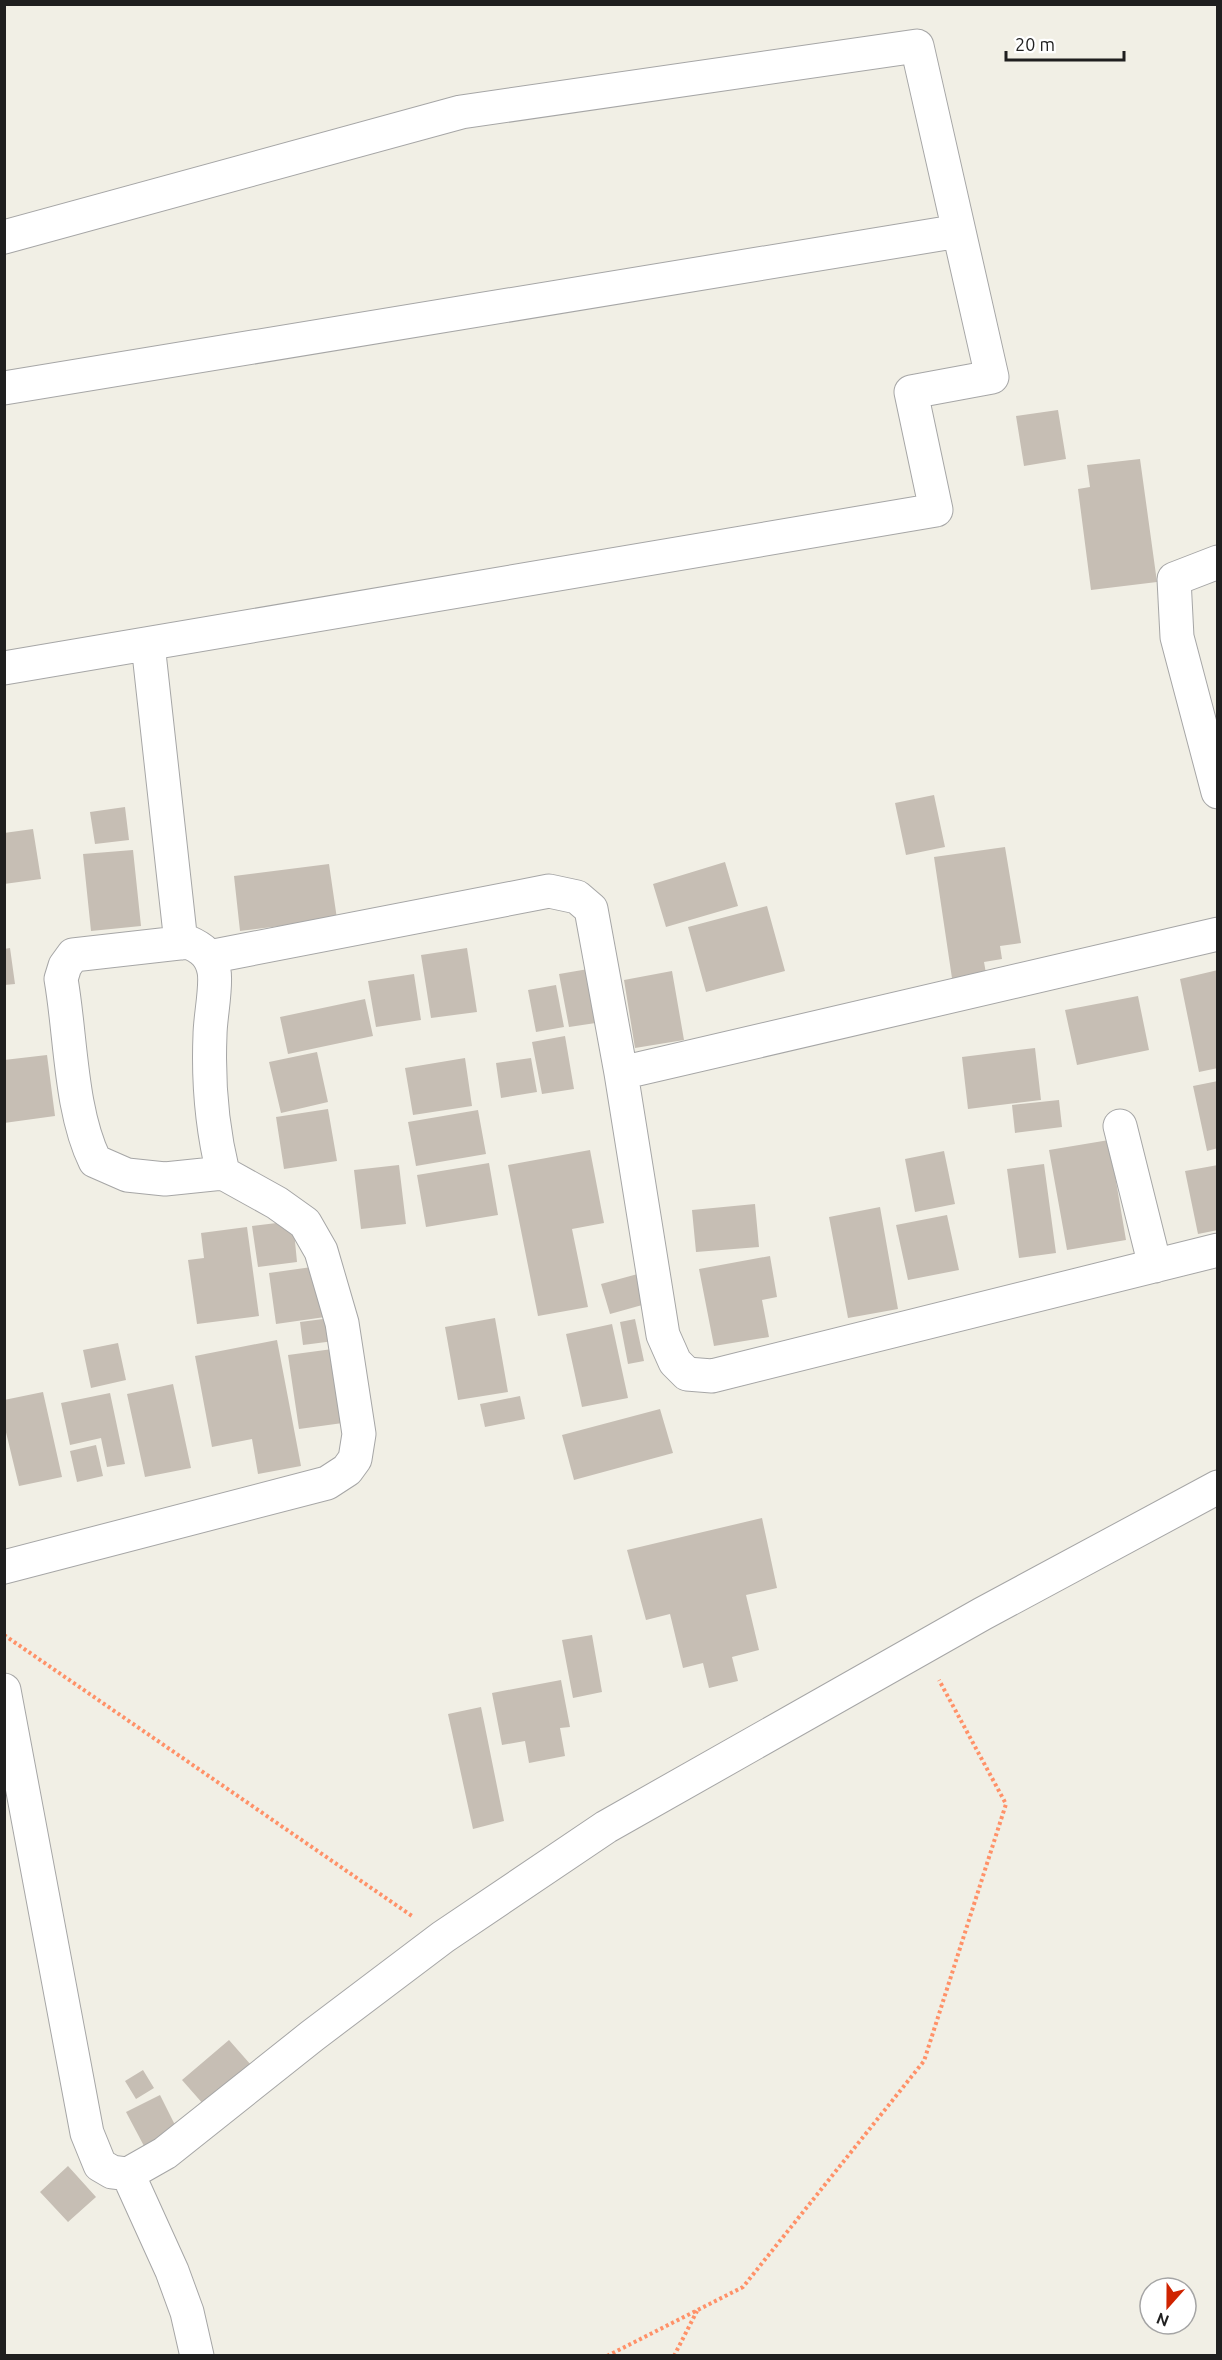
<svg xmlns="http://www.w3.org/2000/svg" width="1222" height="2360" font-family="Ubuntu,sans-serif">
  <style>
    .building { fill: #c6beb4 }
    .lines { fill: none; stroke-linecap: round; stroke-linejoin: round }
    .minor-casing { stroke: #a6a6a6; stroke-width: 35 }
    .path { stroke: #ff9168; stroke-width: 4; stroke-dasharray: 3 3; stroke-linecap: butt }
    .minor { stroke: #fff; stroke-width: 33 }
  </style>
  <rect width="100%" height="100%" fill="#f1efe5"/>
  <!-- building -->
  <path class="building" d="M 1058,410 L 1066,459 L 1024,466 L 1016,416 Z
    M 1140,459 L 1157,582 L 1091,590 L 1078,489 L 1090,487 L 1087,465 Z
    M 934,795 L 945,847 L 906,855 L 895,803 Z
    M 125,807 L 129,840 L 95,844 L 90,812 Z
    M 33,829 L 41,879 L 4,884 L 4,833 Z
    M 1005,847 L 1021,943 L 1000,946 L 1002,959 L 984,962 L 987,979 L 953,985 L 934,857 Z
    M 133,850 L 141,926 L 91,931 L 83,854 Z
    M 725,862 L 738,906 L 666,927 L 653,884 Z
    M 329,864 L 337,919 L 240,931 L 234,876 Z
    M 767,906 L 785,971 L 706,992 L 688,927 Z
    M 10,948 L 15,984 L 4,985 L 4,949 Z
    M 467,948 L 477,1012 L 431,1018 L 421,955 Z
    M 600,967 L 609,1021 L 569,1027 L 559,974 Z
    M 1218,970 L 1218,1068 L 1199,1072 L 1180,979 Z
    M 672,971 L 684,1040 L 635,1048 L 624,980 Z
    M 414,974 L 421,1020 L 376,1027 L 368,981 Z
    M 556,985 L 564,1027 L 536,1032 L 528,990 Z
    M 1138,996 L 1149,1050 L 1077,1065 L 1065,1010 Z
    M 365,999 L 373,1036 L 288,1054 L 280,1017 Z
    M 565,1036 L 574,1089 L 542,1094 L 532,1042 Z
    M 1035,1048 L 1041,1100 L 968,1109 L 962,1057 Z
    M 317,1052 L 328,1102 L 281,1113 L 269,1062 Z
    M 47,1055 L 55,1116 L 4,1123 L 4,1060 Z
    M 465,1058 L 472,1106 L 413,1115 L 405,1068 Z
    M 531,1058 L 537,1092 L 501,1098 L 496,1063 Z
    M 1218,1081 L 1218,1148 L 1207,1151 L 1193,1086 Z
    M 1059,1100 L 1062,1127 L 1015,1133 L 1012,1105 Z
    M 328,1109 L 337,1161 L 284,1169 L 276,1117 Z
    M 478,1110 L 486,1154 L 416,1166 L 408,1122 Z
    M 1109,1140 L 1126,1240 L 1067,1250 L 1049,1150 Z
    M 590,1150 L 604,1223 L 572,1229 L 588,1307 L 538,1316 L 508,1165 Z
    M 944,1151 L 955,1204 L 915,1212 L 905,1159 Z
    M 489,1163 L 498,1215 L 426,1227 L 417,1175 Z
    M 1044,1164 L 1056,1253 L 1019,1258 L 1007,1169 Z
    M 399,1165 L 406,1224 L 361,1229 L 354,1170 Z
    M 1218,1165 L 1218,1230 L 1198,1234 L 1185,1171 Z
    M 755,1204 L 759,1247 L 696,1252 L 692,1210 Z
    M 880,1207 L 898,1309 L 848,1318 L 829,1217 Z
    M 947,1215 L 959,1270 L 908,1280 L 896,1225 Z
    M 293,1221 L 297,1262 L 258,1267 L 252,1226 Z
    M 247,1227 L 259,1316 L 197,1324 L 188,1260 L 204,1258 L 201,1233 Z
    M 770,1256 L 777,1297 L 762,1300 L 769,1337 L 714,1346 L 699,1269 Z
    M 319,1266 L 325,1317 L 276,1324 L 269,1273 Z
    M 645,1272 L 653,1302 L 610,1314 L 601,1284 Z
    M 331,1318 L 334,1341 L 303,1345 L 300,1322 Z
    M 495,1318 L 508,1392 L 458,1400 L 445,1327 Z
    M 635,1319 L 644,1361 L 628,1364 L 620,1322 Z
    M 612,1324 L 628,1398 L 582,1407 L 566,1334 Z
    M 277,1340 L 301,1466 L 258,1474 L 252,1439 L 212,1447 L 195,1356 Z
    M 118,1343 L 126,1380 L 91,1388 L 83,1350 Z
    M 340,1348 L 350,1422 L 299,1429 L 288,1355 Z
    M 173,1384 L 191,1468 L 145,1477 L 127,1394 Z
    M 43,1392 L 62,1477 L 19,1486 L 4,1424 L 4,1400 Z
    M 110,1393 L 125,1464 L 107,1467 L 101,1438 L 70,1445 L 61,1403 Z
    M 520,1396 L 525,1419 L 485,1427 L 480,1404 Z
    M 660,1409 L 673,1453 L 574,1480 L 562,1435 Z
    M 96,1445 L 103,1476 L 77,1482 L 70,1451 Z
    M 762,1518 L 777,1588 L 746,1595 L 759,1650 L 732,1657 L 738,1681 L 709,1688 L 703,1663 L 683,1668 L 670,1614 L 646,1620 L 627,1550 Z
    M 592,1635 L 602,1692 L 573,1698 L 562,1640 Z
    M 561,1680 L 570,1727 L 560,1728 L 565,1756 L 529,1763 L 525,1741 L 502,1745 L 492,1693 Z
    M 481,1707 L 504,1821 L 473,1829 L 448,1714 Z
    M 229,2040 L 251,2065 L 204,2105 L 182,2080 Z
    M 143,2070 L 154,2088 L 136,2099 L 125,2081 Z
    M 160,2095 L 177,2129 L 144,2146 L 126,2112 Z
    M 68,2166 L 96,2197 L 68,2222 L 40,2192 Z"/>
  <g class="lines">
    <!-- minor casing -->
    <g class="minor-casing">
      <path id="minor" d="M 4,237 L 461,112 L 917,46 L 992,377 L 911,392 L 936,510 L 4,668
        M 4,388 L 959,231
        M 1218,562 L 1174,579 L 1177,637 L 1218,792
        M 148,644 L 181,943
        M 209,957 L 549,891 L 577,897 L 591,909 L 621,1073 L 663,1335 L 675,1362 L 687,1374 L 712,1376 L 1218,1250
        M 621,1073 L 1218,934
        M 1120,1126 L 1155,1266
        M 4,1567 L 327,1483 L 347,1470 L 355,1459 L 359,1434 L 342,1323 L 321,1251 L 305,1223 L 277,1203 L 223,1173 L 165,1179 L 127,1175 L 95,1161 C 70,1110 71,1036 61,979 L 65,966 L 73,955 L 188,942 C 202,948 211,955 214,971 C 217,986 210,1018 210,1035 C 208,1082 212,1128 223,1173
        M 4,1690 L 87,2133 L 100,2165 L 112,2172 L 128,2174 L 165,2153 L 312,2036 L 443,1937 L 606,1827 L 982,1614 L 1218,1487
        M 128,2174 L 172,2271 L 187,2312 L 197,2356"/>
    </g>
    <!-- path -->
    <path class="path" d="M 4,1635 L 412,1916
      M 607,2356 L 743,2287 L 924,2061 L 1006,1804 L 939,1680
      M 674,2356 L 697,2311"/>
    <!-- minor -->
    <use href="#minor" class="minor"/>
  </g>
  <!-- border -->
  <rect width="1222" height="2360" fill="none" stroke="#1f1f1f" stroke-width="12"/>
  <!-- north arrow -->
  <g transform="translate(1168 2306) rotate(201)"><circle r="28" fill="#ffffff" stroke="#a5a5a5" stroke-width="1.5"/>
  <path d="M0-4.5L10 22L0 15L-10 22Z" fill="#cf2300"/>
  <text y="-9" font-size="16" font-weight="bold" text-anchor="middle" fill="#1f1f1f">N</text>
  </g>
  <!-- scale -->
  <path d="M1006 51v9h118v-9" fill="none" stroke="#1f1f1f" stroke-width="3"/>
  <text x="1015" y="51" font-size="18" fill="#1f1f1f" stroke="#ffffff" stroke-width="4.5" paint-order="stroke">20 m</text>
</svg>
